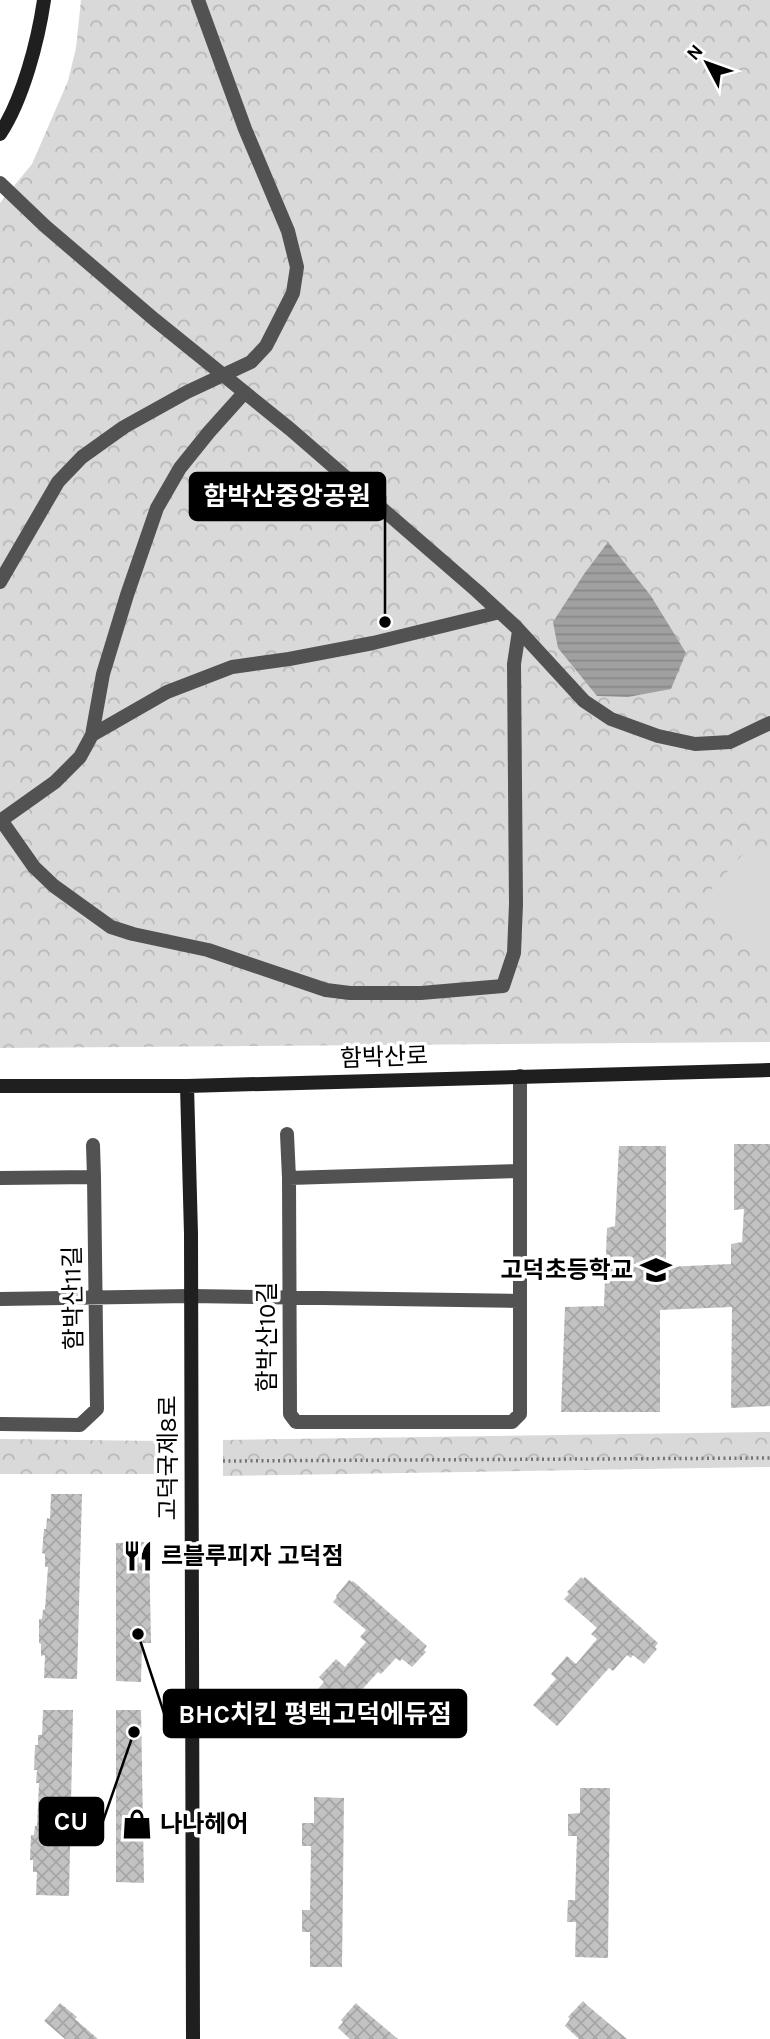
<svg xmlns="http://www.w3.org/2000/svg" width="770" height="2039" font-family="Karla,'Noto Sans KR',sans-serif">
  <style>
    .park { fill: url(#park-crowns) }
    .pitch { fill: #d9d9d9 }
    .water { fill: url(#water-rules) }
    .building { fill: url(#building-cross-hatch) }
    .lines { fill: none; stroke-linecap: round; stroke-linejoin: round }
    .path { stroke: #747474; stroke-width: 3.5; stroke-dasharray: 2 3.5; stroke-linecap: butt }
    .street { stroke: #525252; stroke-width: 14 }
    .secondary { stroke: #1f1f1f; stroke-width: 14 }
    .labels { text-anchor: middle; stroke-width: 7; stroke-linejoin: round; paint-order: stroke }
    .street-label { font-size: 24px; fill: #000; stroke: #fff }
    .poi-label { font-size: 24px; font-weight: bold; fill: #000; stroke: #fff; text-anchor: start }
    .leader { fill: none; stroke: #000; stroke-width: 2.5 }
    .callout-dot { fill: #000; stroke: #fff; stroke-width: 2.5 }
    .callout { fill: #000; stroke: #000; stroke-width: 2.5 }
    .callout-label { font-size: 26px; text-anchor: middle; font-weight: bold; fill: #fff }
  </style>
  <defs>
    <pattern id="park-crowns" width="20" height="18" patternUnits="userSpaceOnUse" patternTransform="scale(1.75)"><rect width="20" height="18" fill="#d9d9d9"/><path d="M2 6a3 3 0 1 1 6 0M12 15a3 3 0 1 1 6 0" fill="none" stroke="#b8b8b8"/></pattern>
    <pattern id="water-rules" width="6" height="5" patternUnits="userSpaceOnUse" patternTransform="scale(1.75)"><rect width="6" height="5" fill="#a0a0a0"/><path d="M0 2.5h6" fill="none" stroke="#888"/></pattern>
    <pattern id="building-cross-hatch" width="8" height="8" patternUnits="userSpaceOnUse" patternTransform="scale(1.75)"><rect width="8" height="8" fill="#c2c2c2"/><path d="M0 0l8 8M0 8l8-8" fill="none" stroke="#a5a5a5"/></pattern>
  </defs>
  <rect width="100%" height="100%" fill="#fff"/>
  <!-- park -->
  <path class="park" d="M 81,0 L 770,0 L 770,1042 L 0,1048 L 0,203 L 32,164 L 68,81 L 76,48 Z
    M 770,1432 L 770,1467 L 223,1476 L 223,1440 Z
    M 0,1439 L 164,1441 L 162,1474 L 0,1474 Z"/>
  <!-- pitch -->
  <path class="pitch" d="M 745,852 L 770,874 L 770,957 L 704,898 Z"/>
  <!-- water -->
  <path class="water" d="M 608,542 L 651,596 L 686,653 L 671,689 L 628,697 L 597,696 L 558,648 L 553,622 L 584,574 Z"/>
  <!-- building -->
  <path class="building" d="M 734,1144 L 770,1144 L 770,1406 L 731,1408 L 732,1307 L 660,1310 L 660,1412 L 561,1412 L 565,1307 L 604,1306 L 607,1228 L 615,1226 L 619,1146 L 666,1146 L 666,1267 L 731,1264 L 731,1244 L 742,1242 L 744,1209 L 734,1210 Z
    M 51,1494 L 82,1494 L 77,1679 L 44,1678 L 45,1655 L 41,1656 L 41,1644 L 39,1643 L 39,1619 L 42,1619 L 43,1610 L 45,1609 L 48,1567 L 45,1567 L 45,1554 L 42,1553 L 44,1529 L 46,1529 L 47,1518 L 50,1519 Z
    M 149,1542 L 151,1643 L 142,1643 L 141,1682 L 116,1681 L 116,1543 Z
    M 581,1577 L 583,1579 L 585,1577 L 658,1643 L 655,1647 L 657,1649 L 644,1664 L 633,1655 L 631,1658 L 627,1655 L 613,1671 L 609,1668 L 557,1726 L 533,1705 L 556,1679 L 551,1674 L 567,1656 L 576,1664 L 597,1639 L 591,1634 L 597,1628 L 564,1599 L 569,1594 L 567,1592 Z
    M 349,1580 L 352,1582 L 353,1581 L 427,1646 L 424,1650 L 426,1652 L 412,1667 L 402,1659 L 400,1661 L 396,1658 L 381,1674 L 378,1672 L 326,1729 L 302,1708 L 324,1682 L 319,1677 L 336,1659 L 345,1667 L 366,1642 L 360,1637 L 366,1630 L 333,1602 L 337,1597 L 336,1596 Z
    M 43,1710 L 73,1710 L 69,1896 L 36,1895 L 37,1872 L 33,1872 L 33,1860 L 30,1860 L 31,1835 L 34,1835 L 35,1826 L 37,1826 L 39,1783 L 36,1783 L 37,1770 L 34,1770 L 35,1745 L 38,1745 L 38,1735 L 42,1735 Z
    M 116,1710 L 141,1710 L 144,1883 L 116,1882 Z
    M 580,1788 L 610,1788 L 608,1958 L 575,1957 L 576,1922 L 567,1922 L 568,1900 L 575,1900 L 577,1836 L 568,1836 L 568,1814 L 580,1813 Z
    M 314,1797 L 344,1798 L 342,1967 L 310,1967 L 310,1932 L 302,1932 L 302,1910 L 310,1910 L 311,1846 L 302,1846 L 302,1823 L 314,1823 Z
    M 583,2001 L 587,2005 L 627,2039 L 579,2039 L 565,2026 L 570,2019 L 568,2017 Z
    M 60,2003 L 77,2017 L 75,2019 L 98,2039 L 65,2039 L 44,2021 Z
    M 356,2003 L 360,2007 L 398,2039 L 350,2039 L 338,2028 L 343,2022 L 341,2020 Z"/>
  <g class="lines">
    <!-- path -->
    <path class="path" d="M 223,1461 L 770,1458"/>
    <!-- street -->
    <path class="street" d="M 0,183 L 45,226 L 155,320 L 290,429 L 477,591 L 516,627 L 584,701 L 611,719 L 658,736 L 695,744 L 730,742 L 770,723
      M 0,582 L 58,482 L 82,457 L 124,427 L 187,392 L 251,362 L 266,346 L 293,293 L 297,267 L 288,231 L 245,129 L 198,0
      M 92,735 L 167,692 L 232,667 L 289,659 L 373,643 L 500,612
      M 1,820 L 34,867 L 54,886 L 111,927 L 133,934 L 208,950 L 326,990 L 350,993 L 421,993 L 503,986 L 514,953 L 516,904 L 514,664 L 519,631
      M 0,821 L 55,782 L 80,757 L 92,735 L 103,674 L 127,595 L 157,508 L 180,468 L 209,432 L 244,393
      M 287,1134 L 289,1178
      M 93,1145 L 94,1177
      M 519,1171 L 289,1178 L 290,1414 L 296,1422 L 512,1422 L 520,1414 L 520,1076
      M 0,1178 L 94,1177 L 97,1409 L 80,1425 L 0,1424
      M 0,1299 L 190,1296 L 520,1301"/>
    <!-- secondary -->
    <path class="secondary" d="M 0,134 C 23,99 38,41 44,0
      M 0,1086 L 187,1086 L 770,1070
      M 187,1086 L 191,1234 L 193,2039"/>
  </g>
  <!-- icons -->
  <defs>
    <g id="school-bare" transform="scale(2.415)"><path d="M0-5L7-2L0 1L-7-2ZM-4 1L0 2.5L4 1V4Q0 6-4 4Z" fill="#000" stroke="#fff" stroke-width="2.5" paint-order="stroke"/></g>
    <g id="restaurant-bare" transform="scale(2.415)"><path d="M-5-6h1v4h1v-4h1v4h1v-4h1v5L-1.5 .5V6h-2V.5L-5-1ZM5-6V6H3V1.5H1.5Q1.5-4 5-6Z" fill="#000" stroke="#fff" stroke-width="2.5" paint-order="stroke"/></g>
    <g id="shop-bare" transform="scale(2.415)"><path d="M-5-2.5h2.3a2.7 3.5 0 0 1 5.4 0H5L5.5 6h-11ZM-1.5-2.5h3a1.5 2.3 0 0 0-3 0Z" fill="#000" stroke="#fff" stroke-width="2.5" paint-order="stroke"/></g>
  </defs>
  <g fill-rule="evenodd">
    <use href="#school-bare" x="656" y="1270"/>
    <use href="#restaurant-bare" x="138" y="1556"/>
    <use href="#shop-bare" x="137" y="1824"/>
  </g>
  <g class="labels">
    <!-- street labels -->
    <g class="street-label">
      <text transform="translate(384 1057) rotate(-2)" y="8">함박산로</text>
      <text transform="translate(73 1298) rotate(-91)" y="8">함박산11길</text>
      <text transform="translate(267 1337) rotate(-90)" y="8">함박산10길</text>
      <text transform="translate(168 1458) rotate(-90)" y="8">고덕국제8로</text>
    </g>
    <!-- poi labels -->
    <g class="poi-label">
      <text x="633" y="1278" text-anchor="end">고덕초등학교</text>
      <text x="161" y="1564">르블루피자 고덕점</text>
      <text x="160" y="1832">나나헤어</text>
    </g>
  </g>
  <!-- callouts -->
  <path class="leader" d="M385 622L385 496M138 1634L164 1713M134 1732L103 1821"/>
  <g class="callout-dot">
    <circle cx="385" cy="622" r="7"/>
    <circle cx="138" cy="1634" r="7"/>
    <circle cx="134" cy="1732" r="7"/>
  </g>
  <g class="callout">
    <rect x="190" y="473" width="195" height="47" rx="7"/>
    <rect x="164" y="1690" width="302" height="47" rx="7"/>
    <rect x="40" y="1798" width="63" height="47" rx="7"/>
  </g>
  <g class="callout-label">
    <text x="287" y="505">함박산중앙공원</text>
    <text x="315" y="1723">BHC치킨 평택고덕에듀점</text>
    <text x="71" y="1830">CU</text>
  </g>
  <!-- north arrow -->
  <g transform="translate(707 63) rotate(311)" stroke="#ffffff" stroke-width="5" paint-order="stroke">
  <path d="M0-5L12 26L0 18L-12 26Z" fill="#000000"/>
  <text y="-10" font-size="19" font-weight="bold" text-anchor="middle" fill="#000000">N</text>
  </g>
</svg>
